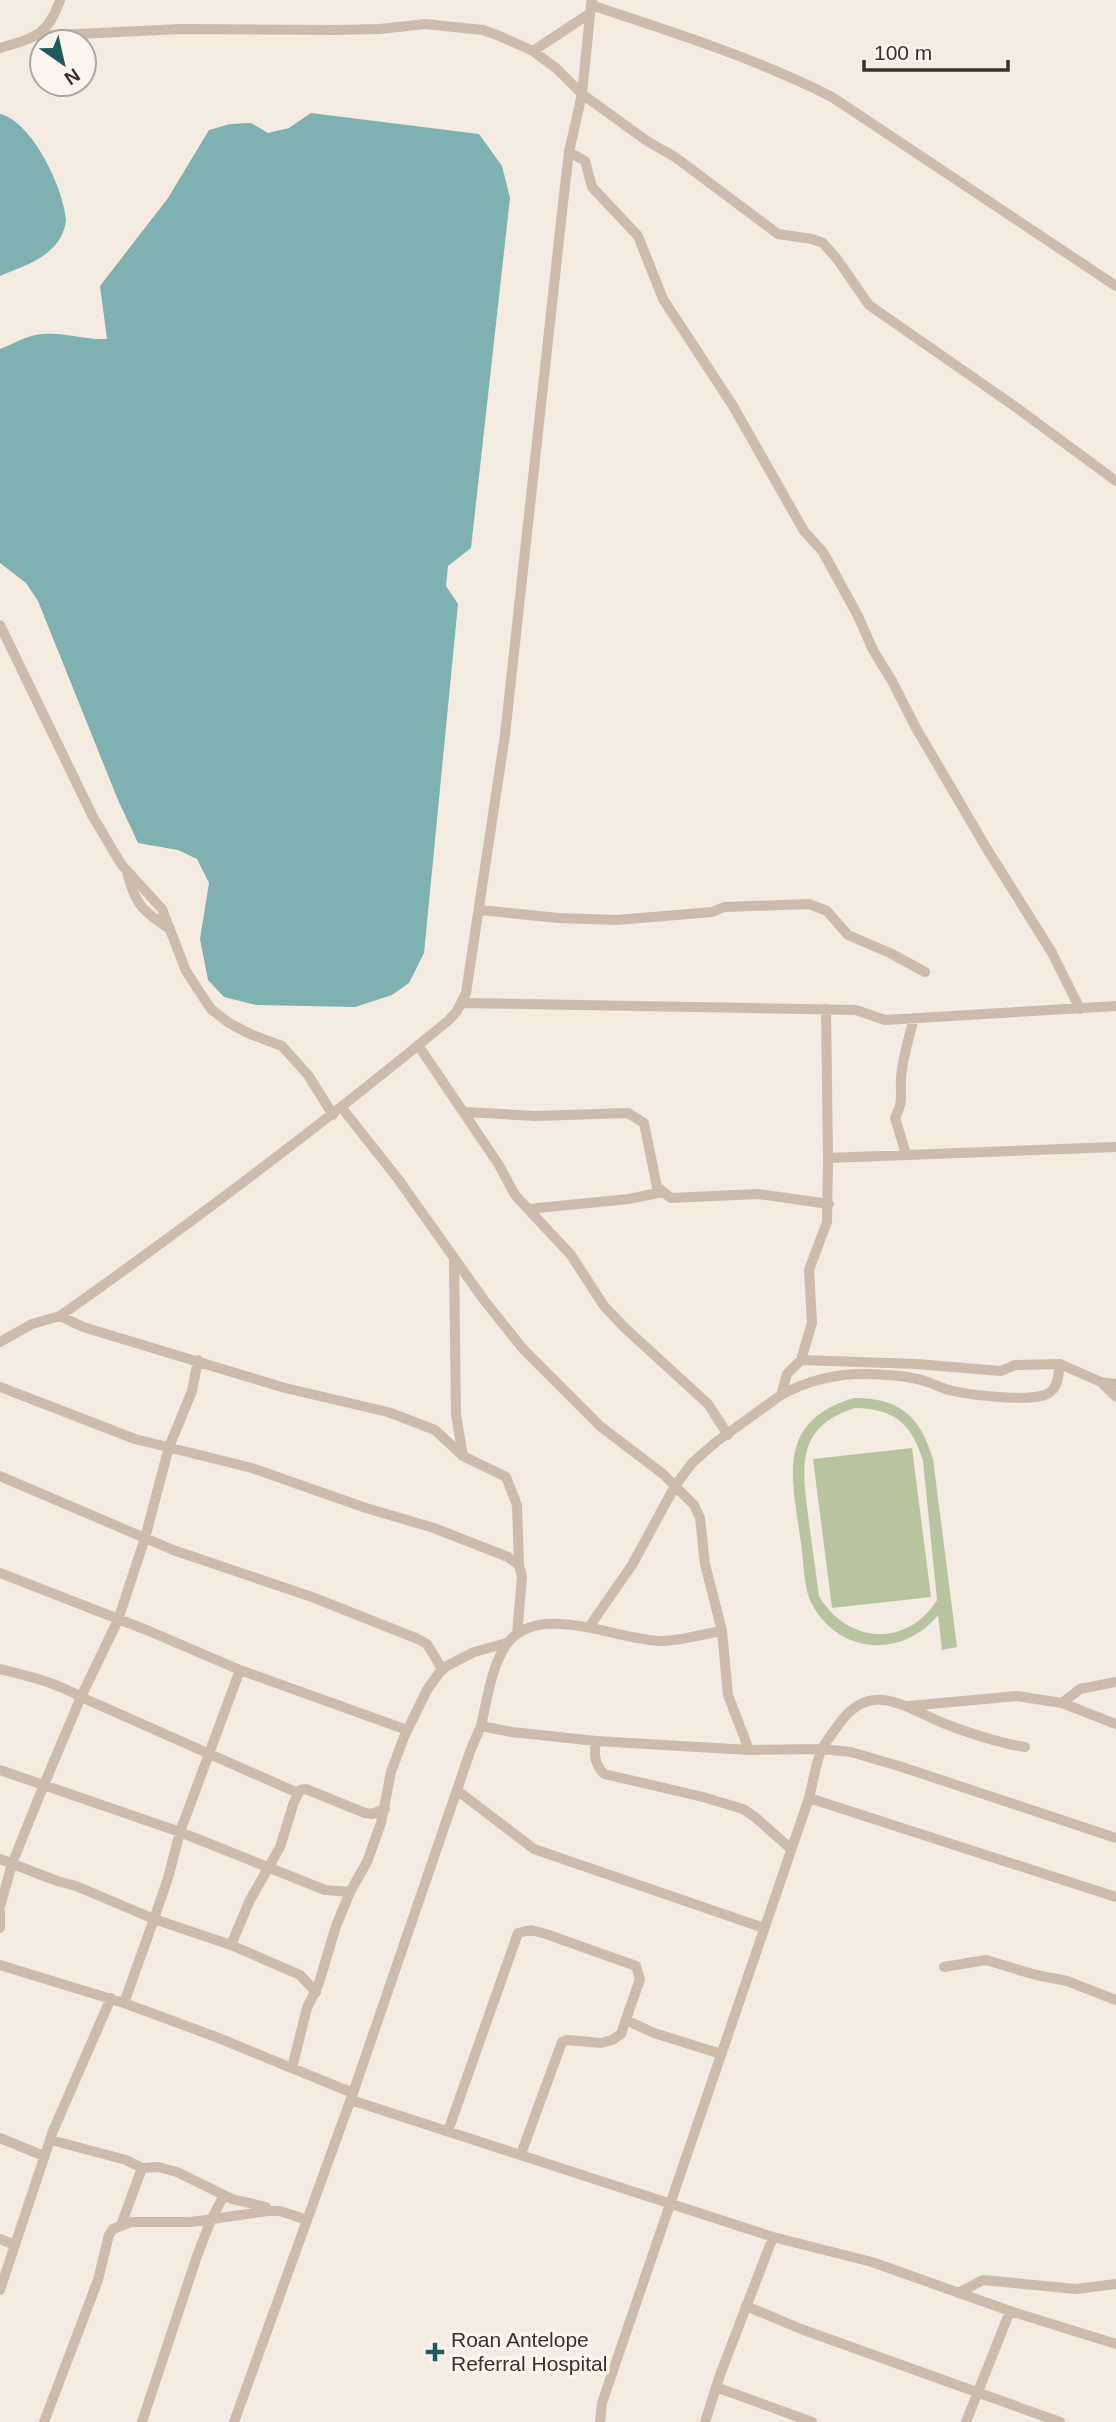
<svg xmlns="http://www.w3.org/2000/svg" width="1116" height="2422" font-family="Helvetica,sans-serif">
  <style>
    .green { fill: #b8c4a0; fill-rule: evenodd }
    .water { fill: #7fb0b2 }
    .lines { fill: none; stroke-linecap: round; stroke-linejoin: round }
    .street { stroke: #cdbbac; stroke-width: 10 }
    .poi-dot { fill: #1f5a5e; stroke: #fbf5ee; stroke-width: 2.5 }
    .labels { text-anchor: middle; stroke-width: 7; stroke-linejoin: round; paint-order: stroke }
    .poi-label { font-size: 21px; fill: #3b302b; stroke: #fbf5ee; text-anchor: start }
  </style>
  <rect width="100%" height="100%" fill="#f4ebe1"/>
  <!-- green -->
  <path class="green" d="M 854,1398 C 900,1398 920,1416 933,1459 L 957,1647 L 942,1650 L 938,1615 C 903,1658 841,1655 813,1606 C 803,1589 804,1562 801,1543 C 792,1478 775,1421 854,1398 ZM 855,1408 C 895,1409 912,1424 923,1461 L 937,1600 C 907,1648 847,1644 819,1596 C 816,1572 812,1547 809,1522 C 802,1469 794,1427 855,1408 Z
    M 912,1448 L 931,1597 L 832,1608 L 813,1459 Z"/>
  <!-- water -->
  <path class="water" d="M 311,113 L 479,134 L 502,166 L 510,198 L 471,548 L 448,566 L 446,586 L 458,604 L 424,953 L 409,983 L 392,995 L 355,1007 L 256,1005 L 224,997 L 208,980 L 200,939 L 209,883 L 197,859 L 178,850 L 138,843 L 118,800 L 38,601 L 26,583 L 0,563 L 0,349 C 13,344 28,335 42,334 C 64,332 85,340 107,339 L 100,286 L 168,198 L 209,130 L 230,124 L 251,123 L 268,133 L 289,128 Z
    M 0,114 C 32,121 64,189 66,220 C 66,225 62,236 59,240 C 46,260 21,267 0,276 Z"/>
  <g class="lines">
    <!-- street -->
    <path class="street" d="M 592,0 L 591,5 C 673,32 755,58 832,97 L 1116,286
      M 35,36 L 182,29 L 335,30 L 380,29 L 425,24 L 483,30 L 497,35 L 533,51 L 557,69 L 582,94 L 647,141 L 675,157 L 778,234 L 812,239 L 823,243 L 837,259 L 869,305 L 1017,408 L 1116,481
      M 0,48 C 34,38 48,36 60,0
      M 533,51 L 589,14
      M 569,152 L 585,161 L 592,187 L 638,236 L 663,299 L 733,406 L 804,531 L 823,552 L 858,616 L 873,650 L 892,681 L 916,728 L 987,849 L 1051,951 L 1080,1009
      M 0,625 L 92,815 L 121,864 L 162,909 L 186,971 L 197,988 L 211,1009 L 229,1023 L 250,1034 L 282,1046 L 308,1075 L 333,1115
      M 127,871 C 134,903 142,911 170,929
      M 480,910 L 558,918 L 617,920 L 712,912 L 724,907 L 809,904 L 827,911 L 848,935 L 890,953 L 925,972
      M 462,1003 L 856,1010 L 885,1020 L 1116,1006
      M 826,1009 L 828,1158
      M 418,1045 L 499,1165 L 515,1195 L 571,1255 L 604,1306 L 625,1328 L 708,1404 L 728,1435
      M 342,1108 L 398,1179 L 484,1300 L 523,1349 L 600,1426 L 663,1474 L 694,1505 L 700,1518 L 705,1564 L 722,1631 C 703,1634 683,1640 664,1641 C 620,1642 538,1599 506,1645 C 491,1668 487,1700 481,1726
      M 465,1112 L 536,1116 L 628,1113 L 644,1123 L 657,1187 L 671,1198 L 758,1194 L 829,1204
      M 906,1154 L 895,1118 C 904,1099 900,1098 901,1079 C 902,1059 909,1038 914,1018
      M 528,1209 L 629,1199 L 663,1192
      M 454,1258 L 456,1415 L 463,1456 L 506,1477 L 517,1505 L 519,1565
      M 60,1316 L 83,1327 L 285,1388 L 388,1412 L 435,1430 L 463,1456
      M 0,1342 L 32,1324 L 60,1316 C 193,1222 323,1124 449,1020 L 457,1011 L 466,993 L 505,735 L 563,203 L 569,152 L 582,94 L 591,5
      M 801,1360 L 812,1323 L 809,1270 L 827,1222 L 828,1158 L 1116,1147
      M 1101,1382 L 1116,1397
      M 0,1387 L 135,1439 L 252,1468 L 366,1508 L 434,1528 L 508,1557 L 519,1565 L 522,1577 L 517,1634
      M 781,1395 C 808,1380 838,1373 869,1374 C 884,1375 902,1375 917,1379 C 929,1381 940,1388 953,1391 C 972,1395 1033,1403 1049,1393 C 1059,1386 1058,1374 1060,1364
      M 0,1476 L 173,1550 L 312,1597 L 418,1639 L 427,1644 L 442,1669
      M 0,1573 L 149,1631 L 240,1670 L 407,1730
      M 589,1627 L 632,1565 L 675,1486 L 692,1463 L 716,1442 L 781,1395 L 787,1374 L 801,1360 L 916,1364 L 1001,1371 L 1015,1365 L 1060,1364 L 1101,1382 L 1116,1384
      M 722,1631 L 728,1695 L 749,1750
      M 0,1669 C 29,1676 54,1682 81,1697 L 298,1793
      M 1062,1703 L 1080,1689 L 1116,1682
      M 909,1706 L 1017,1696 L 1062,1703 L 1116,1724
      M 596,1741 C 594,1755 594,1763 604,1774 L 703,1797 L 743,1809 L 755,1817 L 791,1849
      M 0,1770 L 180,1832 L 325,1890 L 350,1892
      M 458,1791 L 534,1849 L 764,1928
      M 809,1798 L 1116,1897
      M 0,1859 L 57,1881 L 76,1886 L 154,1919 L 168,1878 L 180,1832 L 240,1670
      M 0,1907 L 12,1864 L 43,1787 L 81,1697 L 118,1620 L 145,1538 L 169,1447 L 192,1391 L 198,1360
      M 0,1912 L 0,1928
      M 231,1945 L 300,1975 L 316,1992
      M 0,1965 L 124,2003 L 216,2037 L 353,2093
      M 944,1967 L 986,1960 L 1036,1975 L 1067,1981 L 1116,2000
      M 124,2003 L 154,1919 L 231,1945 L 250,1900 L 280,1847 L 294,1802 L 300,1790 L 306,1789 L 365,1813 L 372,1814 L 385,1809
      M 626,2020 L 654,2033 L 721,2054
      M 292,2068 L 307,2008 L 319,1983 L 336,1926 L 350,1892 L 367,1862 L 381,1823 L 391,1772 L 404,1737 L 427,1690 L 439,1673 L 447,1666 L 474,1652 L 507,1643
      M 351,2100 L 773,2237 L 872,2262 L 1010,2311 L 1116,2344
      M 448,2131 L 518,1933 L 531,1930 L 546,1934 L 636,1966 L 640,1979 L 621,2034 L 612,2040 L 601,2043 L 567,2040 L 562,2042 L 521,2154
      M 0,2138 L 44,2156
      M 51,2140 L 126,2160 L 142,2168 L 158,2167 L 177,2172 L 232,2199 L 266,2207
      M 121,2225 L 142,2168
      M 0,2239 L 15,2245
      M 0,2290 L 53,2131 L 111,1998
      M 958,2293 L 983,2280 L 1076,2289 L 1116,2284
      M 746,2306 L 801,2329 L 1060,2422
      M 716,2387 L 812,2422
      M 44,2422 L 98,2280 L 109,2235 L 113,2229 L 131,2222 L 191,2222 L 268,2211 L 280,2211 L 307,2220
      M 142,2422 L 197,2256 L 211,2220 L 224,2195
      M 234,2422 L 353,2093 L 471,1749 L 481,1726 L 512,1732 L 596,1741 L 749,1750 L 822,1749 L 851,1752 L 902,1767 L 1116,1838
      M 600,2422 L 602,2403 L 809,1798 C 813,1783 815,1766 821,1751 C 825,1742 833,1733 839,1724 C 872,1677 908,1710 948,1725 C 972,1734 999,1743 1025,1747
      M 705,2422 L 720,2375 L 773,2237
      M 966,2422 L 1010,2311"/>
  </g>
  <!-- markers -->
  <path class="poi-dot" d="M431.5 2341.5h7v7h7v7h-7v7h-7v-7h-7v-7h7z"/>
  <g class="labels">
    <!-- poi labels -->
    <g class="poi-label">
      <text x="451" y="2347">Roan Antelope<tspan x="451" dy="24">Referral Hospital</tspan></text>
    </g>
  </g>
  <!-- north arrow -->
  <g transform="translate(63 63) rotate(146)"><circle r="33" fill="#fbf5ee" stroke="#aea6a0" stroke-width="2"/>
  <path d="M0-5L12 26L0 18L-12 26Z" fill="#1f5a5e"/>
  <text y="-10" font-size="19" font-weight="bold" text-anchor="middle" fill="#3b302b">N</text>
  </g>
  <!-- scale -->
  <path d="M864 60v10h144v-10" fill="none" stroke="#3b302b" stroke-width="3.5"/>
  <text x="874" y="60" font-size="21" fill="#3b302b" stroke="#fbf5ee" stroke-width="5" paint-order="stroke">100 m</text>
</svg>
